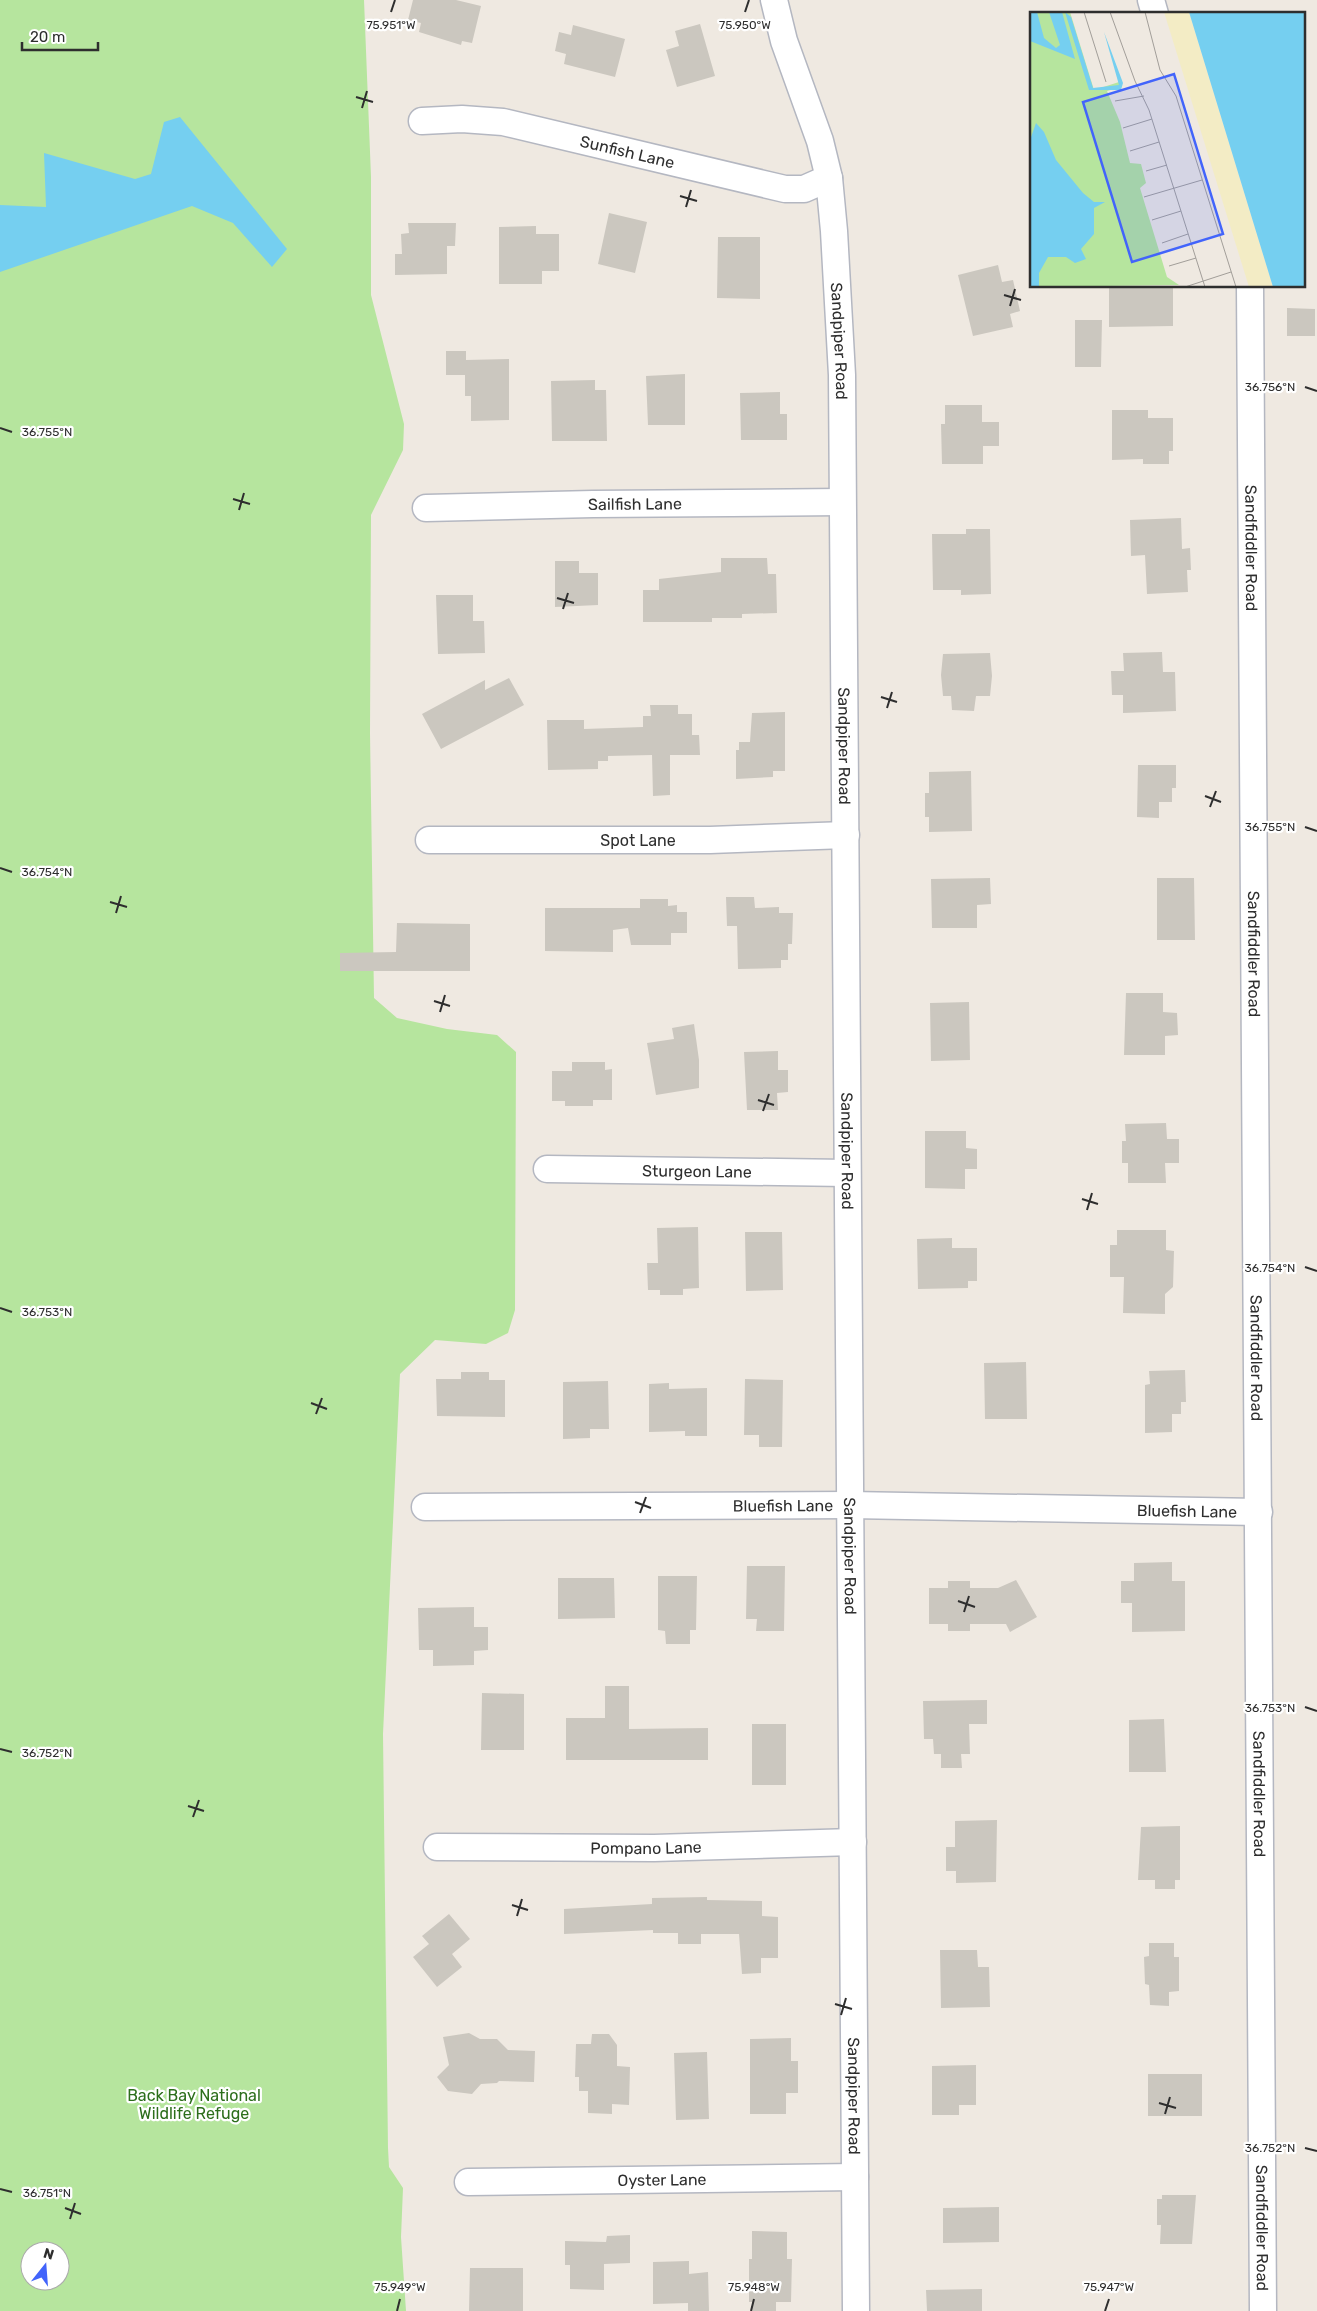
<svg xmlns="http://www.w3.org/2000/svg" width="1317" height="2311" font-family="Rubik,sans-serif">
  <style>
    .green { fill: #b6e59e; fill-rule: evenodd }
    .water { fill: #75cff0 }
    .building { fill: #cbc7bf }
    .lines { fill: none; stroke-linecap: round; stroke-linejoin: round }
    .minor-casing { stroke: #b4b7c1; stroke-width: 29 }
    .minor { stroke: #fff; stroke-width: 26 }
    .ticks { fill: none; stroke: #2e2e2e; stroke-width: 2 }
    .labels { text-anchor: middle; stroke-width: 4.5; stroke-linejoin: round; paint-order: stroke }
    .street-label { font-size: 16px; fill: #2e2e2e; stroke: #fff }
    .park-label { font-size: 16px; fill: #2c6e1b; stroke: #fff }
    .inset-road { fill: none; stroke: #a29e99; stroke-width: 1 }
    .view { fill: #4264fb; fill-opacity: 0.15; stroke: #4264fb; stroke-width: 2.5 }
    .inset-edge { fill: none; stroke: #2e2e2e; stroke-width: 2.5 }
    .ticks-label { font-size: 12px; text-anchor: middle; fill: #2e2e2e; stroke: #fff; stroke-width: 4.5; stroke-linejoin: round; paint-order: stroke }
  </style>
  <rect width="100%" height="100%" fill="#efe9e1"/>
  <!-- green -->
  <path class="green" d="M 0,0 L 364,0 L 371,177 L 371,295 L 404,424 L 403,450 L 371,515 L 370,733 L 374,998 L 397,1018 L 447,1029 L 497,1035 L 516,1052 L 515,1310 L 508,1333 L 486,1344 L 435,1340 L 400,1374 L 383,1734 L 388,2148 L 389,2167 L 403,2188 L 401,2237 L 406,2311 L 0,2311 ZM 30,2251 L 60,2251 L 60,2281 L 30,2281 Z"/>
  <!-- water -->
  <path class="water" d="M 180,117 L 287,249 L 272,267 L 233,223 L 192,206 L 0,272 L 0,205 L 46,207 L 44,153 L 135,179 L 151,174 L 164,122 Z"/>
  <!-- building -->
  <path class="building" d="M 413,0 L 456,0 L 481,6 L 472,43 L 462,41 L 461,45 L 419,32 L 421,23 L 408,20 Z
    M 700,24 L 715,76 L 677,87 L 666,50 L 679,46 L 675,31 Z
    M 573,25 L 625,39 L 615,77 L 564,64 L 566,54 L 555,51 L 559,32 L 571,35 Z
    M 609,213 L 647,222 L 635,273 L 598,264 Z
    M 408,223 L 456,223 L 455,246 L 447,246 L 447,274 L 395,275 L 395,254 L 402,254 L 401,234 L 409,233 Z
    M 536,226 L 536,234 L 559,234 L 559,271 L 542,271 L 542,284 L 499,284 L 499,227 Z
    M 718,237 L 760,237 L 760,299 L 717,298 Z
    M 998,265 L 1002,282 L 1013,280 L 1020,311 L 1010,314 L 1013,327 L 973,336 L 958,275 Z
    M 1109,286 L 1173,286 L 1173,326 L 1109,327 Z
    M 1287,308 L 1315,309 L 1315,336 L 1287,336 Z
    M 1075,320 L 1102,320 L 1101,367 L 1075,367 Z
    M 446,351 L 466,351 L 466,360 L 509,359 L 509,420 L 471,421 L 471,396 L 465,396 L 465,375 L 446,375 Z
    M 685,374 L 685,425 L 648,425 L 646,376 Z
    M 595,380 L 595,390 L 606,390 L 607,441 L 552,441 L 551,381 Z
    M 780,392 L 780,414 L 787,414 L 787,440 L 741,440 L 740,393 Z
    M 945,405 L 982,405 L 982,422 L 999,422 L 999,446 L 983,446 L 983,464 L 942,464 L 941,424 L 945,424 Z
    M 1112,410 L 1148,410 L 1148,418 L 1173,418 L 1173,451 L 1169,451 L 1169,464 L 1143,464 L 1143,459 L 1112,460 Z
    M 1181,518 L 1182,549 L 1190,548 L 1191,570 L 1187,570 L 1188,592 L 1147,594 L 1145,555 L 1131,556 L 1130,520 Z
    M 966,529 L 990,529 L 991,594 L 961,595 L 961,590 L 933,590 L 932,534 L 966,534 Z
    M 721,558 L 767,558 L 768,574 L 776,574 L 777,613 L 742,614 L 742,618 L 712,618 L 712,622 L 643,622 L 643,590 L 659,590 L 659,579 L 721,572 Z
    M 555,561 L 579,561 L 579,573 L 598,573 L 598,605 L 555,607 Z
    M 436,595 L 473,595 L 473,621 L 484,621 L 485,653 L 438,654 Z
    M 1162,652 L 1163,672 L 1175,672 L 1176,711 L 1123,713 L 1123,695 L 1112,695 L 1111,671 L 1124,671 L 1123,653 Z
    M 990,653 L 992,676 L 990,696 L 976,696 L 974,711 L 952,710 L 951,696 L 943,696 L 941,675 L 943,654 Z
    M 509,678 L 524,705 L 441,749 L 422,714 L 485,680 L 485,690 Z
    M 650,705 L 678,705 L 678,714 L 692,714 L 692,735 L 699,735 L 700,755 L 670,755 L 670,795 L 653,796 L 652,755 L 608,756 L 608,761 L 598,761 L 598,769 L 548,770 L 547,720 L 584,720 L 584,729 L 643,727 L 643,716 L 651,716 Z
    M 785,712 L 785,771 L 773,771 L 773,777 L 736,779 L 736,750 L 739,750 L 739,742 L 750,742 L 752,713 Z
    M 1138,765 L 1176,765 L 1176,788 L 1172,788 L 1172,802 L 1159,802 L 1159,818 L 1137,817 Z
    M 971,771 L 972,831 L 929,832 L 929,817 L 925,817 L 925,793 L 929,793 L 929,772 Z
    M 990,878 L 991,904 L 977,905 L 977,928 L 932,928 L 931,879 Z
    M 1157,878 L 1194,878 L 1195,940 L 1157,940 Z
    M 726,897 L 754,897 L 755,908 L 779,907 L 779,913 L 793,913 L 792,944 L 788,944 L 788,960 L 781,960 L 781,968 L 738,969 L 737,926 L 727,926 Z
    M 640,899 L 668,899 L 668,906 L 677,905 L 677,912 L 687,912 L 687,933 L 671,933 L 671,945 L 631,945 L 628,928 L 613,930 L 613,952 L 545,951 L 545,908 L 640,908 Z
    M 397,923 L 470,924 L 470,971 L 340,971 L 340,953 L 396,952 Z
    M 1126,993 L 1163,993 L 1163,1012 L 1177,1013 L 1178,1035 L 1165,1036 L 1165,1055 L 1124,1055 Z
    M 969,1002 L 970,1060 L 931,1061 L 930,1003 Z
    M 694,1024 L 699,1060 L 699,1088 L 656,1095 L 647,1043 L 674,1039 L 672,1028 Z
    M 778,1051 L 778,1070 L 788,1070 L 788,1092 L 777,1093 L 778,1110 L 747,1110 L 744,1052 Z
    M 572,1062 L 605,1062 L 605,1070 L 612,1069 L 612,1100 L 593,1100 L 593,1106 L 565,1106 L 565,1101 L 552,1101 L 552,1071 L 572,1071 Z
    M 1166,1123 L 1167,1139 L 1179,1139 L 1179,1163 L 1165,1163 L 1166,1183 L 1128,1183 L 1128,1163 L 1122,1163 L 1122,1141 L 1126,1141 L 1125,1124 Z
    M 925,1131 L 966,1131 L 966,1148 L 977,1149 L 977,1169 L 965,1169 L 965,1189 L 925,1188 Z
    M 698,1227 L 699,1288 L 683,1289 L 683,1295 L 660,1295 L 660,1290 L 648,1290 L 647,1263 L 658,1263 L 657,1228 Z
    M 1117,1230 L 1166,1230 L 1166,1250 L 1174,1251 L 1173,1287 L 1165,1294 L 1165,1314 L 1123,1313 L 1124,1277 L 1110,1277 L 1110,1245 L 1117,1245 Z
    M 745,1232 L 782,1232 L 783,1290 L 746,1291 Z
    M 952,1238 L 952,1248 L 977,1248 L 977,1281 L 968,1281 L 968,1288 L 918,1289 L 917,1239 Z
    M 1026,1362 L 1027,1419 L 985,1419 L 984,1363 Z
    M 1185,1370 L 1186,1402 L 1181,1402 L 1181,1414 L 1172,1414 L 1172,1432 L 1145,1433 L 1145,1385 L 1150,1384 L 1149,1371 Z
    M 461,1372 L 489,1372 L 489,1380 L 505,1380 L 505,1417 L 437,1416 L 436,1379 L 461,1379 Z
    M 745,1379 L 783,1380 L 782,1447 L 759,1447 L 759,1435 L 744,1435 Z
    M 608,1381 L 609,1429 L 590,1429 L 590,1438 L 563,1439 L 563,1382 Z
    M 669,1383 L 669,1389 L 707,1388 L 707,1436 L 685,1436 L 685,1431 L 649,1432 L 649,1384 Z
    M 1172,1562 L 1172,1581 L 1185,1581 L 1185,1631 L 1132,1632 L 1132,1603 L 1121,1603 L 1121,1581 L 1134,1581 L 1134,1563 Z
    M 747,1566 L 785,1566 L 784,1631 L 756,1631 L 757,1619 L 746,1619 Z
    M 658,1576 L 697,1576 L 696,1630 L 690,1630 L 690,1644 L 666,1644 L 665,1631 L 658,1630 Z
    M 558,1578 L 614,1578 L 615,1618 L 558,1619 Z
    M 1016,1580 L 1037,1617 L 1010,1632 L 1006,1624 L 970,1624 L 970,1631 L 948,1631 L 948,1624 L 929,1624 L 929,1588 L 948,1588 L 948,1581 L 970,1581 L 970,1588 L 998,1588 Z
    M 474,1607 L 474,1627 L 488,1627 L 488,1650 L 474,1651 L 474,1665 L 433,1666 L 433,1650 L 419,1650 L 418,1608 Z
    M 605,1686 L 629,1686 L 629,1729 L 708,1728 L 708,1760 L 566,1760 L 566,1718 L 605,1718 Z
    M 482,1693 L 524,1694 L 524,1750 L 481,1750 Z
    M 987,1700 L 987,1724 L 969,1724 L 970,1754 L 961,1754 L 962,1768 L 941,1768 L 941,1754 L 934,1754 L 933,1739 L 924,1739 L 923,1701 Z
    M 1164,1719 L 1166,1772 L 1129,1772 L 1129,1720 Z
    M 752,1724 L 786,1724 L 786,1785 L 752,1785 Z
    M 997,1820 L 996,1882 L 956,1883 L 956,1871 L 946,1871 L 946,1847 L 955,1847 L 955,1821 Z
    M 1180,1826 L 1180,1880 L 1175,1880 L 1175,1889 L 1155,1889 L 1155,1880 L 1138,1880 L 1141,1827 Z
    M 707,1897 L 707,1900 L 762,1901 L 762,1916 L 778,1917 L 778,1958 L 761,1958 L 761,1973 L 742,1974 L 739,1934 L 701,1934 L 701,1944 L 678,1944 L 678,1933 L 653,1933 L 653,1930 L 564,1934 L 564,1909 L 652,1904 L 652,1898 Z
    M 449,1914 L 470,1939 L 452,1954 L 462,1967 L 437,1987 L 413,1957 L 429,1944 L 422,1936 Z
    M 1149,1943 L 1174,1943 L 1174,1957 L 1179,1957 L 1179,1991 L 1169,1992 L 1169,2006 L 1150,2005 L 1149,1985 L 1145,1984 L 1144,1957 L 1149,1956 Z
    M 940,1950 L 977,1950 L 978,1967 L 989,1967 L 990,2007 L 941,2008 Z
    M 469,2033 L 480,2039 L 497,2039 L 508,2050 L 535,2051 L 534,2082 L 499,2081 L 497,2083 L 481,2084 L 472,2094 L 448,2091 L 437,2077 L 449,2065 L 443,2037 Z
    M 592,2034 L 609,2034 L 617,2045 L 617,2066 L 630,2067 L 629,2105 L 612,2104 L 612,2114 L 588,2113 L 588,2091 L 579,2091 L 579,2077 L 575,2077 L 576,2044 L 591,2044 Z
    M 791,2038 L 791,2061 L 798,2061 L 798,2093 L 786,2093 L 786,2114 L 750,2114 L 750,2039 Z
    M 707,2052 L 709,2119 L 676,2120 L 674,2053 Z
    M 976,2065 L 976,2105 L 959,2105 L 959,2115 L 932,2115 L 932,2066 Z
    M 1148,2074 L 1202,2074 L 1202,2116 L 1148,2116 Z
    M 1162,2195 L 1196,2195 L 1192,2244 L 1160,2244 L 1161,2225 L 1157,2225 L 1157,2199 L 1162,2199 Z
    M 999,2207 L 999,2242 L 943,2243 L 943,2208 Z
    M 752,2231 L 787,2232 L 787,2259 L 792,2259 L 791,2302 L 776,2302 L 776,2311 L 752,2311 L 752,2302 L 749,2302 L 749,2259 L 752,2259 Z
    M 630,2235 L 630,2263 L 604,2264 L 604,2290 L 570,2289 L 570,2265 L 565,2265 L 565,2241 L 606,2242 L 607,2236 Z
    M 689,2261 L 689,2274 L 708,2272 L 709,2311 L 688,2311 L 688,2303 L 653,2304 L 653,2262 Z
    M 470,2268 L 523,2268 L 523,2311 L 469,2311 Z
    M 982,2289 L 982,2311 L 927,2311 L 926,2290 Z"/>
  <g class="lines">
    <!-- minor casing -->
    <g class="minor-casing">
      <g id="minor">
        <path id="s1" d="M 774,0 L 784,41 L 820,141 L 829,178 L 834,231 L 842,375 L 856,2311"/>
        <path d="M 1151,0 L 1155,14"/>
        <path id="s2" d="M 422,121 L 462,119 L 503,122 L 785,189 L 804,189 L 829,178"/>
        <path id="s3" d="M 1250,286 L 1263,2311"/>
        <path id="s4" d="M 426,508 L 593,504 L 842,502"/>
        <path id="s5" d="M 429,840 L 710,840 L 846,835"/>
        <path id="s6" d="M 547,1169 L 847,1173"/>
        <path id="s7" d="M 425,1507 L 850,1505 L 1259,1512"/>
        <path id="s8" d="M 437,1847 L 654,1848 L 853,1842"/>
        <path id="s9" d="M 468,2182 L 855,2177"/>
      </g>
    </g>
    <!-- minor -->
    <use href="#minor" class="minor"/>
  </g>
  <!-- ticks -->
  <path class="ticks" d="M 391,12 L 395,0M 745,12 L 749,0M 356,97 L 373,102M 362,108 L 367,91M 680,196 L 697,201M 686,207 L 691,190M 1004,295 L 1021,300M 1010,306 L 1015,289M 1305,387 L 1317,391M 0,428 L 12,432M 233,499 L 250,504M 239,510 L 244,493M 557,598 L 574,603M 563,609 L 568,593M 881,697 L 897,702M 887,708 L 892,692M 1205,796 L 1221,802M 1210,807 L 1216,791M 1305,827 L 1317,831M 0,868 L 12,872M 110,902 L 127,907M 116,913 L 121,896M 434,1001 L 450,1006M 440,1012 L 445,995M 758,1100 L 774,1105M 763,1111 L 769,1094M 1082,1199 L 1098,1204M 1087,1210 L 1092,1193M 1305,1267 L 1317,1271M 0,1308 L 12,1312M 311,1403 L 327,1409M 316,1414 L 322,1398M 635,1502 L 651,1508M 640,1513 L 646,1497M 958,1601 L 975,1607M 964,1612 L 969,1596M 1305,1707 L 1317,1711M 0,1749 L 12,1752M 188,1806 L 204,1811M 193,1817 L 199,1800M 512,1905 L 528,1910M 517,1916 L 522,1899M 835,2004 L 852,2009M 841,2015 L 846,1998M 1159,2103 L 1176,2108M 1165,2114 L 1170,2097M 1305,2148 L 1317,2151M 0,2189 L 12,2192M 65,2208 L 81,2214M 70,2219 L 75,2203M 397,2311 L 400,2299M 751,2311 L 754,2299M 1105,2311 L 1109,2299"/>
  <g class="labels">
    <!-- street labels -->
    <g class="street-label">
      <text dy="6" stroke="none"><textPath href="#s2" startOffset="209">Sunfish Lane</textPath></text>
      <text dy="6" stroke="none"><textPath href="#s1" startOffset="350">Sandpiper Road</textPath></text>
      <text dy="6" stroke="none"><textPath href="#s4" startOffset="209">Sailfish Lane</textPath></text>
      <text dy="6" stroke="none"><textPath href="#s3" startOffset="262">Sandfiddler Road</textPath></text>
      <text dy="6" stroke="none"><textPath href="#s1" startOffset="755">Sandpiper Road</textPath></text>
      <text dy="6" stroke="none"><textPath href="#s5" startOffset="209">Spot Lane</textPath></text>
      <text dy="6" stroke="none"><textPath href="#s3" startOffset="668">Sandfiddler Road</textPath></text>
      <text dy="6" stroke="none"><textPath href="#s1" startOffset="1160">Sandpiper Road</textPath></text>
      <text dy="6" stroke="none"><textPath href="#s6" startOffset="150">Sturgeon Lane</textPath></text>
      <text dy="6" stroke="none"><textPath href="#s3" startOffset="1072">Sandfiddler Road</textPath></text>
      <text dy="6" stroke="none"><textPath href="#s7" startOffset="358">Bluefish Lane</textPath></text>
      <text dy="6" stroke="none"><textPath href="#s7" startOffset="762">Bluefish Lane</textPath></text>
      <text dy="6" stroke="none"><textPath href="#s1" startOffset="1565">Sandpiper Road</textPath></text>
      <text dy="6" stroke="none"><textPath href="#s3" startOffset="1508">Sandfiddler Road</textPath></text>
      <text dy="6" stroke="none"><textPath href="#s8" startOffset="209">Pompano Lane</textPath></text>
      <text dy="6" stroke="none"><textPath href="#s1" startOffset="2105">Sandpiper Road</textPath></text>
      <text dy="6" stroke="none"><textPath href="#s9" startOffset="194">Oyster Lane</textPath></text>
      <text dy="6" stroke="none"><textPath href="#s3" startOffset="1942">Sandfiddler Road</textPath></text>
    </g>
    <!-- park labels -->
    <g class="park-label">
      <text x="194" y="2101">Back Bay National<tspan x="194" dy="18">Wildlife Refuge</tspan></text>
    </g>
  </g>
  <!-- overview -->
  <g transform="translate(1030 12)">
    <rect width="275" height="275" fill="#efe9e1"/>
    <path d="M 0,0 L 40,0 L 64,78 L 89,70 L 91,75 L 77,79 L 90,110 L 100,151 L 111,152 L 116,171 L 110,176 L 137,265 L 149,273 L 0,275 Z" fill="#b6e59e"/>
    <path d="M 134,0 L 159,0 L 243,275 L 219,275 Z" fill="#f3ecc5"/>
    <path d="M 0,0 L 7,0 L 14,26 L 26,36 L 30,33 L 19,0 L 32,0 L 45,47 L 0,29 ZM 35,0 L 41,5 L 63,76 L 89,73 L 74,20 L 93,71 L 91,78 L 59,78 ZM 159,0 L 275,0 L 275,275 L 243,275 ZM 6,111 L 14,120 L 26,148 L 53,181 L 64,190 L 75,190 L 64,196 L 64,222 L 51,237 L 56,247 L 45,251 L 36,245 L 18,245 L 9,261 L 9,275 L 0,275 L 0,128 Z" fill="#75cff0"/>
    <path class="inset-road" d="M 54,0 L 76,70M 80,0 L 105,69 L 119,98 L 175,275M 115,0 L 130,58 L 146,84 L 206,275M 85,89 L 114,84M 93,116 L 122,107M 100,139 L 129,130M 116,159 L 137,153M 114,185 L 172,168M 122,208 L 151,199M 132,231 L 158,222M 139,254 L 166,246M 155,275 L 201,260"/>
    <path class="view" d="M 144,62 L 193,222 L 102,250 L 53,90 Z"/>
    <rect width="275" height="275" class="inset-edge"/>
  </g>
  <g class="ticks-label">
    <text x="391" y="29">75.951°W</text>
    <text x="745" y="29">75.950°W</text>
    <text x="1270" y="391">36.756°N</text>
    <text x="47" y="436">36.755°N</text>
    <text x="1270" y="831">36.755°N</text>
    <text x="47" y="876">36.754°N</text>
    <text x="1270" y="1272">36.754°N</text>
    <text x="47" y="1316">36.753°N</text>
    <text x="1270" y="1712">36.753°N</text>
    <text x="47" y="1757">36.752°N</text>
    <text x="1270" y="2152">36.752°N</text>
    <text x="47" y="2197">36.751°N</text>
    <text x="400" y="2291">75.949°W</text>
    <text x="754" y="2291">75.948°W</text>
    <text x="1109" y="2291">75.947°W</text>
  </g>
  <!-- north arrow -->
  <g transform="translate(45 2266) rotate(17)"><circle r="24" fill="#ffffff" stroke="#ababab"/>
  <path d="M0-4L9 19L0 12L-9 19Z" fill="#4264fb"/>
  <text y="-8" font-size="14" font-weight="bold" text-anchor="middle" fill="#2e2e2e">N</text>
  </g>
  <!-- scale -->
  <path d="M22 42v8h76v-8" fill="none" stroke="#2e2e2e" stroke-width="2.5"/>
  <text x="30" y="42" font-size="15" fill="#2e2e2e" stroke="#ffffff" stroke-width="4" paint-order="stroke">20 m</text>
</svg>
